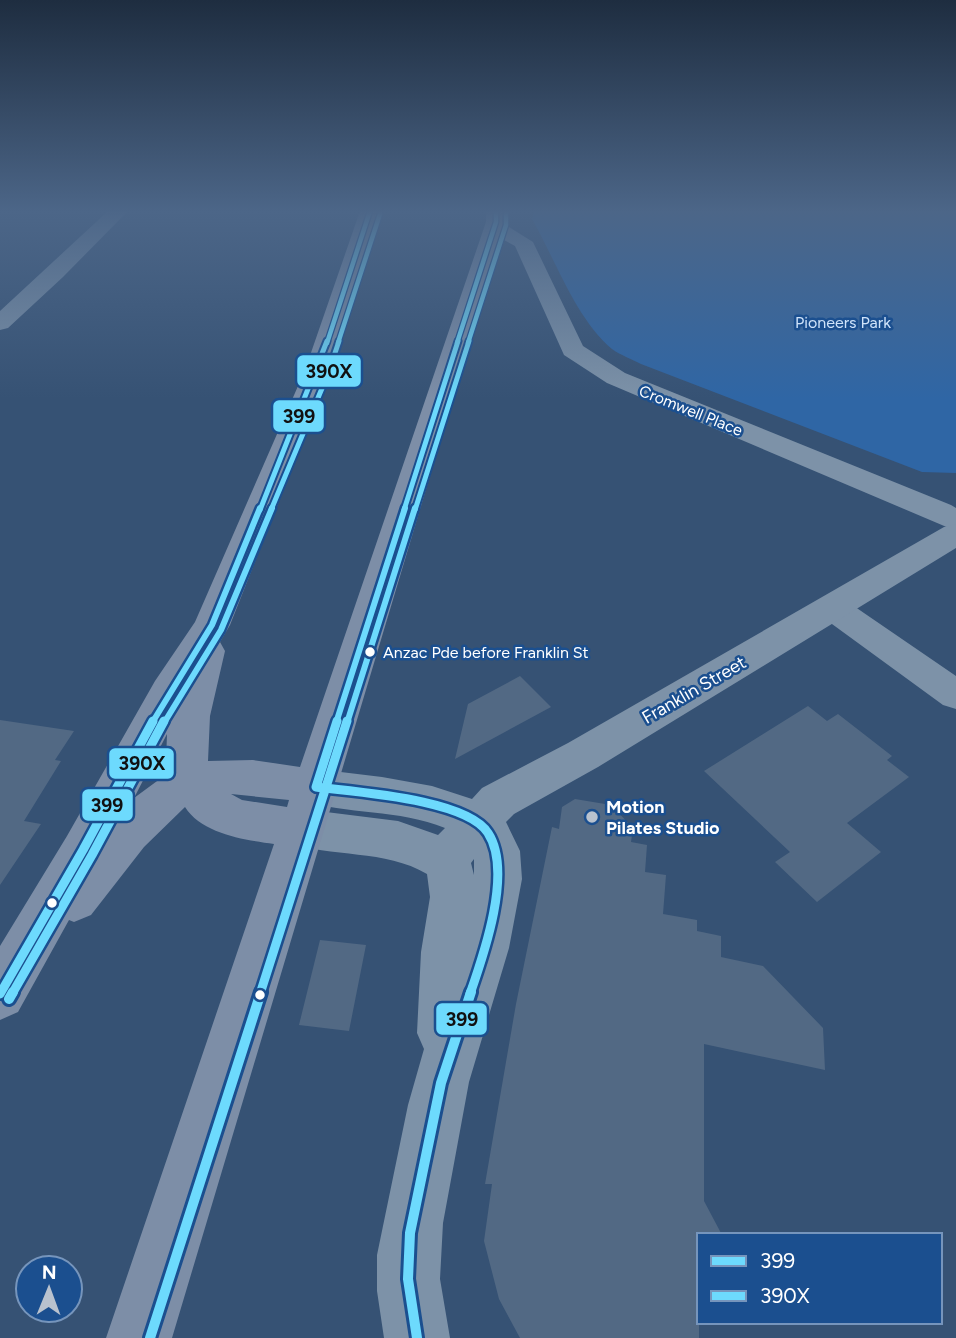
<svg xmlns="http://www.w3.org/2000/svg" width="956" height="1338" font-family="Figtree,sans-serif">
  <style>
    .green { fill: #2f66a5 }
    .building { fill: #526984 }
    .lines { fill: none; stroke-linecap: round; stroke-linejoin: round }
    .minor { fill: #7d92a8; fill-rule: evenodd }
    .tertiary { fill: #7d92a8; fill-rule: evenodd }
    .primary { fill: #7d8ea7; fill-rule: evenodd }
    .bus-1-far4-casing { stroke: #1b4f8f; stroke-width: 7 }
    .bus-1-far3-casing { stroke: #1b4f8f; stroke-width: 9 }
    .bus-1-far2-casing { stroke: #1b4f8f; stroke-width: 11 }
    .bus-1-far1-casing { stroke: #1b4f8f; stroke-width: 14 }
    .bus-1-casing { stroke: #1b4f8f; stroke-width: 16 }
    .bus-2-far4-casing { stroke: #1b4f8f; stroke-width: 7 }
    .bus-2-far3-casing { stroke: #1b4f8f; stroke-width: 9 }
    .bus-2-far2-casing { stroke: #1b4f8f; stroke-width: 11 }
    .bus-2-far1-casing { stroke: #1b4f8f; stroke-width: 14 }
    .bus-2-casing { stroke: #1b4f8f; stroke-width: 16 }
    .bus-1-far4 { stroke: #6ddafd; stroke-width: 4.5 }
    .bus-1-far3 { stroke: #6ddafd; stroke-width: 5 }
    .bus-1-far2 { stroke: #6ddafd; stroke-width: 6 }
    .bus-1-far1 { stroke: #6ddafd; stroke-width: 9 }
    .bus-1 { stroke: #6ddafd; stroke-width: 10 }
    .bus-2-far4 { stroke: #6ddafd; stroke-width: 4.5 }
    .bus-2-far3 { stroke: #6ddafd; stroke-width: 5 }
    .bus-2-far2 { stroke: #6ddafd; stroke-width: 6 }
    .bus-2-far1 { stroke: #6ddafd; stroke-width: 9 }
    .bus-2 { stroke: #6ddafd; stroke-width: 10 }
    .bus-dot { fill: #fff; stroke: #1b4f8f; stroke-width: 2.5 }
    .poi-dot { fill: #b9c2ce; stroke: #1b4f8f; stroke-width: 2.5 }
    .labels { text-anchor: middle; stroke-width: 5; stroke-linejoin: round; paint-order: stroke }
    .far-park-label { font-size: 16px; fill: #cfe3fa; stroke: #1b4f8f }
    .far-street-label { font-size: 16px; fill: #fff; stroke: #1b4f8f }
    .bus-label { font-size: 16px; fill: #fff; stroke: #1b4f8f; text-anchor: start }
    .street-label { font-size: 18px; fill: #fff; stroke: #1b4f8f }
    .poi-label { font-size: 18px; font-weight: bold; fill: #fff; stroke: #1b4f8f; text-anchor: start }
    .line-badge { stroke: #1b4f8f; stroke-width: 2.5 }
    .pale-badge-label { font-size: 19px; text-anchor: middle; font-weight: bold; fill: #111 }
  </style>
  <rect width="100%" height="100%" fill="#365274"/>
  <!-- green -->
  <path class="green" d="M 534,211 L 956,211 L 956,473 L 922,472 L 641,364 C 632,359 620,355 612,349 C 576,319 555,259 532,219 Z"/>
  <!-- building -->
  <path class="building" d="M 520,676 L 551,707 L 455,759 L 468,704 Z
    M 808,706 L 827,721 L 838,714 L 892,756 L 887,760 L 909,777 L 847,823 L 881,852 L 817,902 L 775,862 L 790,852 L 704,771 Z
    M 0,720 L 74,731 L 55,760 L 61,761 L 24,821 L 41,824 L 0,885 Z
    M 575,799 L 611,805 L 633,828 L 631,842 L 647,845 L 645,872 L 666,875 L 663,914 L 697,920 L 697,931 L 721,936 L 721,957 L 763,966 L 823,1028 L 825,1070 L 704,1044 L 704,1201 L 722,1235 L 699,1235 L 699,1338 L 520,1338 L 499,1299 L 484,1241 L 492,1184 L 485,1184 L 516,1004 L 552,827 L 559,829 L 562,807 Z
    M 320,940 L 366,945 L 349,1031 L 299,1025 Z"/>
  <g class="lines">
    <!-- minor -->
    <path class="minor" d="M 108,211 L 128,211 L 63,277 L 8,328 L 0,330 L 0,311 Z
      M 496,216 L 503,218 L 509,227 L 533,242 L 583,346 L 625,373 L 951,505 L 956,508 L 956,531 L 607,383 L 564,355 L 515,246 L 495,235 L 486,222 Z
      M 833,596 L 845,600 L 956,676 L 956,709 L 943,705 L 821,616 L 816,608 L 821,600 Z"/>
    <!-- tertiary -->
    <path class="tertiary" d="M 956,524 L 956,548 L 598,767 L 514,814 L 506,822 L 520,851 L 522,879 L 509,948 L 469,1082 L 443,1223 L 440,1279 L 450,1338 L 384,1338 L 377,1291 L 377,1255 L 408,1105 L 424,1049 L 417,1033 L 421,952 L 430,897 L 427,874 C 385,849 332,858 286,842 L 279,828 L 286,814 L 302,809 L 398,821 L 438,835 L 445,828 C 399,809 347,815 301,800 L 294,787 L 301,774 L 316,769 L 382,777 L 432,786 L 472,799 L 482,788 L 568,743 L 944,527 ZM 474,859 L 474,875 L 471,863 Z"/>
    <!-- primary -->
    <path class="primary" d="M 360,211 L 380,211 L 331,370 L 230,625 L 220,642 L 225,651 L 210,716 L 208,761 L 253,760 L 300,767 L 486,222 L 486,211 L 506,211 L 506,222 L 172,1338 L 106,1338 L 274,844 C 245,840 202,834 185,807 L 144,847 L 91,915 L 74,922 L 69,920 L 18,1012 L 0,1020 L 0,946 L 67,836 L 155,681 L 195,622 L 305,370 ZM 167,734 L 166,762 L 168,773 L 134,798 ZM 231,794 L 289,800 L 287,807 L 242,800 Z"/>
    <!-- bus-1-far4 casing -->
    <g class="bus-1-far4-casing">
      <path id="bus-1-far4" d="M 327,343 L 370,211
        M 457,343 L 496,222 L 496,211"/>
    </g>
    <!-- bus-1-far3 casing -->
    <g class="bus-1-far3-casing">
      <path id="bus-1-far3" d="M 260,510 L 327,341
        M 404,510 L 458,341"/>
    </g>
    <!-- bus-1-far2 casing -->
    <g class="bus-1-far2-casing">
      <path id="bus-1-far2" d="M 152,723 L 212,625 L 260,508
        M 336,723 L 405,508"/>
    </g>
    <!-- bus-1-far1 casing -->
    <g class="bus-1-far1-casing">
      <path id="bus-1-far1" d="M 337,721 L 316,787 C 355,792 467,799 488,833 C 513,871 484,954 470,994
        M 0,994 L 83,850 L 153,721"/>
    </g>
    <!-- bus-1 casing -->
    <g class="bus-1-casing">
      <path id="bus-1" d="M 417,1338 L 408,1279 L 410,1233 L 441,1083 L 471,992"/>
    </g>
    <!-- bus-2-far4 casing -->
    <g class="bus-2-far4-casing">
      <path id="bus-2-far4" d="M 338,343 L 380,214
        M 468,343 L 506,225 L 506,211"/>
    </g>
    <!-- bus-2-far3 casing -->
    <g class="bus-2-far3-casing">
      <path id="bus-2-far3" d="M 271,510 L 328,374 L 339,341
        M 415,510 L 469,341"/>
    </g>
    <!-- bus-2-far2 casing -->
    <g class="bus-2-far2-casing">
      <path id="bus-2-far2" d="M 164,723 L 221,630 L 272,508
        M 347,723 L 415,508"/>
    </g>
    <!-- bus-2-far1 casing -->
    <g class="bus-2-far1-casing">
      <path id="bus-2-far1" d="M 12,994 L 92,855 L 164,721
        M 260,994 L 347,721"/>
    </g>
    <!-- bus-2 casing -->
    <g class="bus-2-casing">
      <path id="bus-2" d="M 9,999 L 13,992
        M 150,1338 L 261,992"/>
    </g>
    <!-- bus-1-far4 -->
    <use href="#bus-1-far4" class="bus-1-far4"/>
    <!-- bus-1-far3 -->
    <use href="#bus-1-far3" class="bus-1-far3"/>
    <!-- bus-1-far2 -->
    <use href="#bus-1-far2" class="bus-1-far2"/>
    <!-- bus-1-far1 -->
    <use href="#bus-1-far1" class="bus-1-far1"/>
    <!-- bus-1 -->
    <use href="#bus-1" class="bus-1"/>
    <!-- bus-2-far4 -->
    <use href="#bus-2-far4" class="bus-2-far4"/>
    <!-- bus-2-far3 -->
    <use href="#bus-2-far3" class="bus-2-far3"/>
    <!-- bus-2-far2 -->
    <use href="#bus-2-far2" class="bus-2-far2"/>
    <!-- bus-2-far1 -->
    <use href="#bus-2-far1" class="bus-2-far1"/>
    <!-- bus-2 -->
    <use href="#bus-2" class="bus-2"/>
  </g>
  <!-- sky -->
  <linearGradient id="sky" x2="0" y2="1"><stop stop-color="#1e2d40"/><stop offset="0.53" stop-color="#4c6688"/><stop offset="1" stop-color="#4c6688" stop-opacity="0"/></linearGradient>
  <rect width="956" height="399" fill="url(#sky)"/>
  <!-- markers -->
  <g class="bus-dot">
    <circle cx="370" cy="652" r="6"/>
    <circle cx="52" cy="903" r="6"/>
    <circle cx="260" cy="995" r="6"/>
  </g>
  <circle class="poi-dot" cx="592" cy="817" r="7"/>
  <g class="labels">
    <!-- far-park labels -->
    <g class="far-park-label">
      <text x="843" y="328">Pioneers Park</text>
    </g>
    <!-- far-street labels -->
    <g class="far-street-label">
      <text transform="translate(691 410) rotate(22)" y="6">Cromwell Place</text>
    </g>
    <!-- bus labels -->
    <g class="bus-label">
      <text x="383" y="658">Anzac Pde before Franklin St</text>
    </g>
    <!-- street labels -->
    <g class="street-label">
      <text transform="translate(694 690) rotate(-30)" y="6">Franklin Street</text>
    </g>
    <!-- poi labels -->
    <g class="poi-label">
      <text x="606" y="813">Motion<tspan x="606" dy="21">Pilates Studio</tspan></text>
    </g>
  </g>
  <g class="line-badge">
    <rect x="296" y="354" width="66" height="34" rx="7" fill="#6ddafd"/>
    <rect x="272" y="399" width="53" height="34" rx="7" fill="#6ddafd"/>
    <rect x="108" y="747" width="67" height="33" rx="7" fill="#6ddafd"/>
    <rect x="81" y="788" width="53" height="34" rx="7" fill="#6ddafd"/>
    <rect x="435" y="1002" width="53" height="34" rx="7" fill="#6ddafd"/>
  </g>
  <g class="pale-badge-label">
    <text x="329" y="378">390X</text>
    <text x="299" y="423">399</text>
    <text x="142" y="770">390X</text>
    <text x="107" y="812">399</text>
    <text x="462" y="1026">399</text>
  </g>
  <!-- legend -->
  <rect x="697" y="1233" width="245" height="91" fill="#1b4f8f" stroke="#7695bc" stroke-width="2"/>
  <rect x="711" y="1256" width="35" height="10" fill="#6ddafd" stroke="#7695bc" stroke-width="2"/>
  <text x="760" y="1268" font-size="21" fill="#ffffff">399</text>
  <rect x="711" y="1291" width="35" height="10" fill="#6ddafd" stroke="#7695bc" stroke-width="2"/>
  <text x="760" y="1303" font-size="21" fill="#ffffff">390X</text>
  <!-- north arrow -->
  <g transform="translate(49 1289) rotate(1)"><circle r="33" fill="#1b4f8f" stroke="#7695bc" stroke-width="2"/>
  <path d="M0-5L12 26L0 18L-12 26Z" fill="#b9c2ce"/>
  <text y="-10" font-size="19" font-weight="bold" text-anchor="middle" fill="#ffffff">N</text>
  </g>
</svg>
